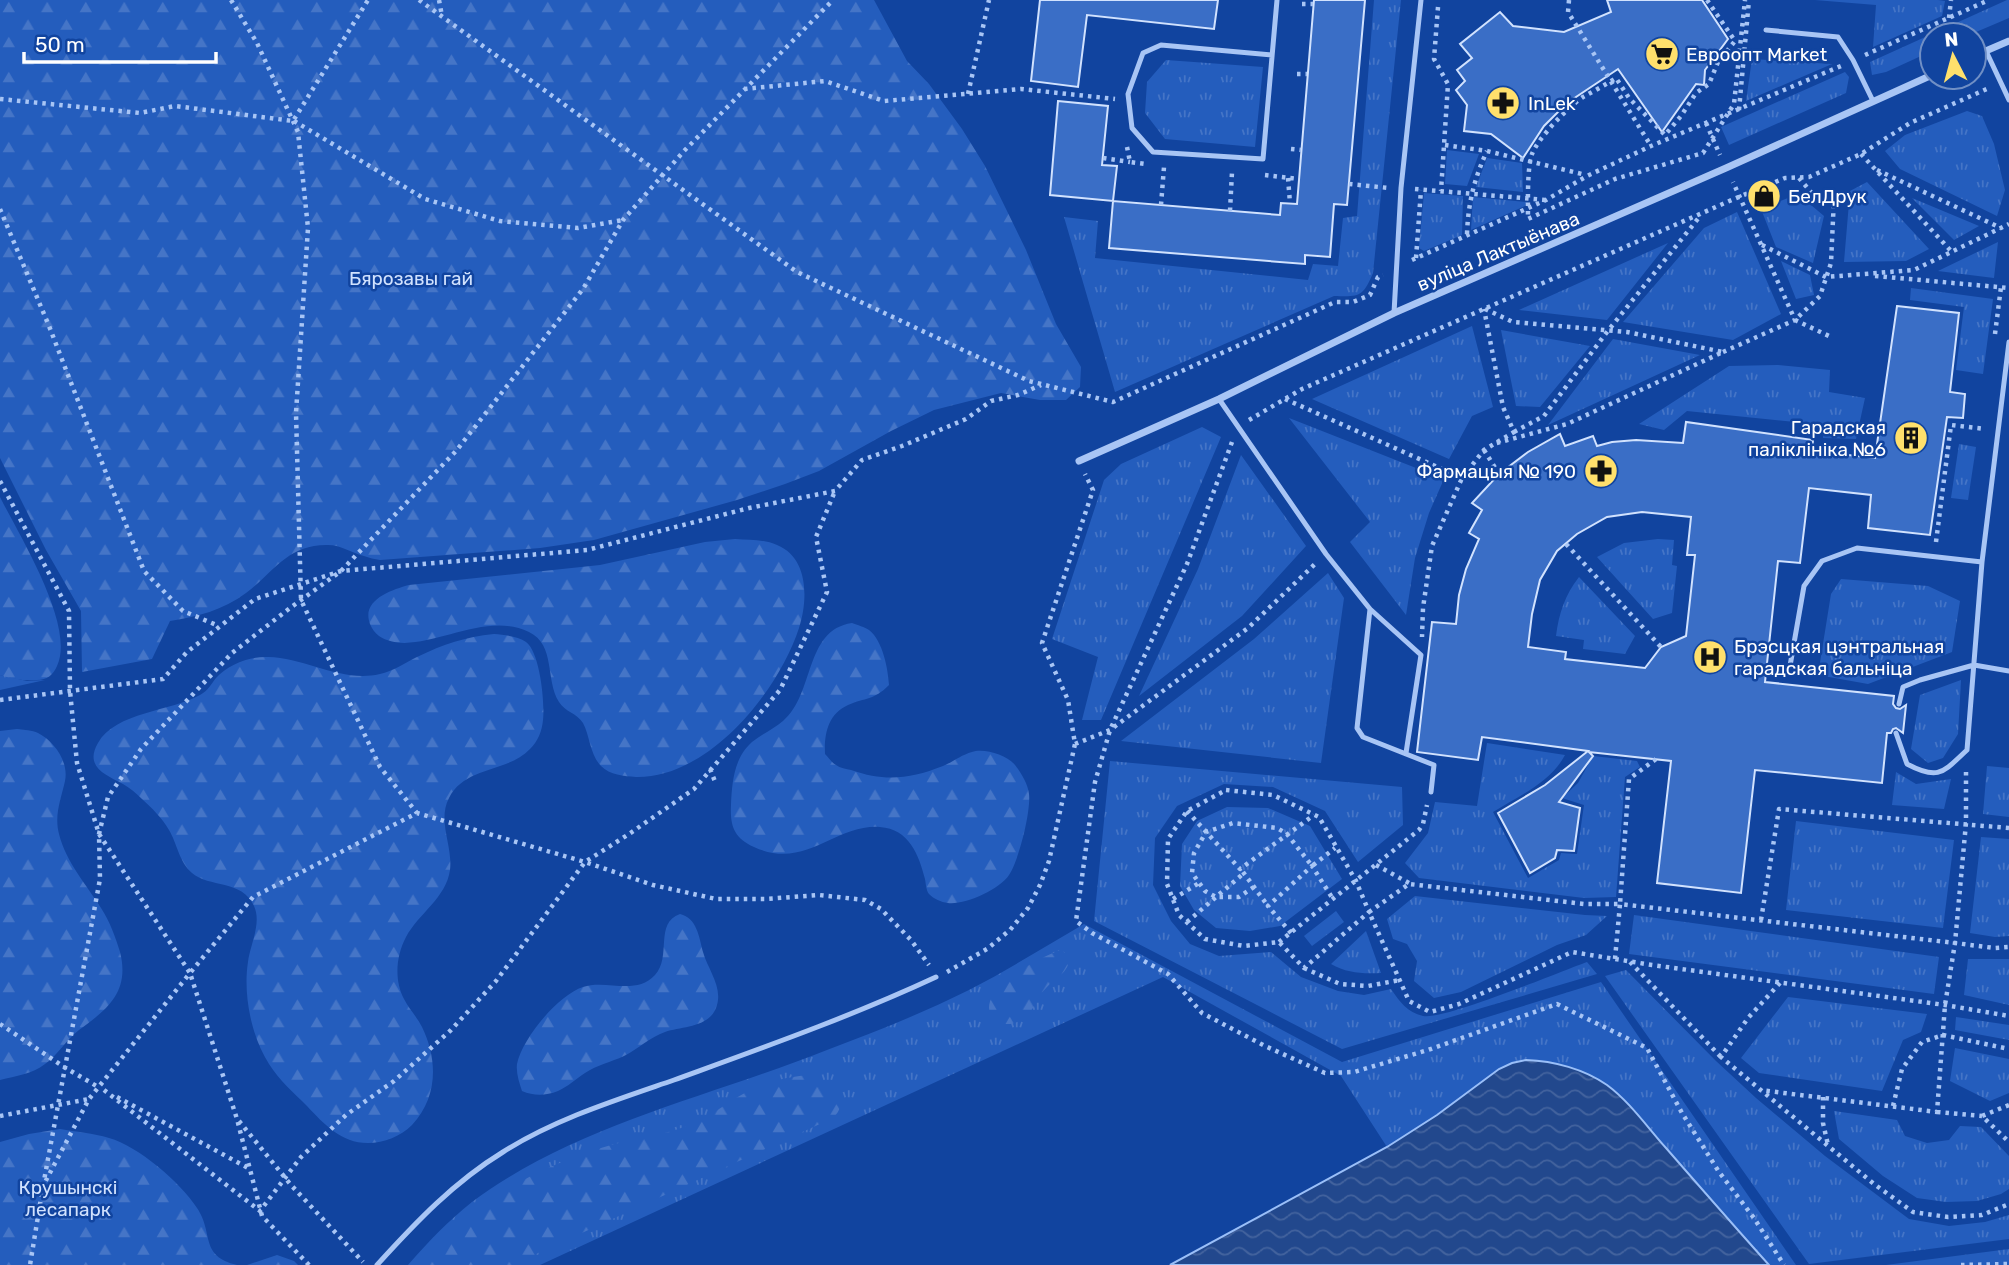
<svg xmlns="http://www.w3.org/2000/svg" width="2009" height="1265" font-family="Rubik,sans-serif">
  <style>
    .grass { fill: url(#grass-tufts) }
    .forest { fill: url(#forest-firs) }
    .water { fill: url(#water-waves); stroke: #9abff8; stroke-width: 2 }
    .building { fill: #3a6ec6; stroke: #d1e2fe; stroke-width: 2; fill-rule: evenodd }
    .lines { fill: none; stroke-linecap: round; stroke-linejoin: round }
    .path { stroke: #a8c5f5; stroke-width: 4.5; stroke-dasharray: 3.5 5; stroke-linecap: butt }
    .service { stroke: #a8c5f5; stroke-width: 5 }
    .minor { stroke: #a8c5f5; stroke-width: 7 }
    .labels { text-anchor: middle; stroke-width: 5; stroke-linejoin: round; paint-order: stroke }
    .poi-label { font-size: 19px; fill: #fff; stroke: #11449f; text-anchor: start }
    .street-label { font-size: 19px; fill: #fff; stroke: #11449f }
    .park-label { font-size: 19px; fill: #d1e2fe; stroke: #11449f }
  </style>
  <defs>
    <pattern id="grass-tufts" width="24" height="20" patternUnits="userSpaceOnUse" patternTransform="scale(1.75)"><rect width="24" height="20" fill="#245dbd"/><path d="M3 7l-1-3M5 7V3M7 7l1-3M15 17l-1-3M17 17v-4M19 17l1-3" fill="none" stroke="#4575c7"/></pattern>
    <pattern id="forest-firs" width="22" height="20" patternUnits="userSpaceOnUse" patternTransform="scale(1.75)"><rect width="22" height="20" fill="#245dbd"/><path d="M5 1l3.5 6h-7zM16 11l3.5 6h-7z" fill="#4575c7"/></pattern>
    <pattern id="water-waves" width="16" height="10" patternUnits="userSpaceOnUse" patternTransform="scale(1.75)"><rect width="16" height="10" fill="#22488d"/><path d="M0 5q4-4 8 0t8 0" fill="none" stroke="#43639e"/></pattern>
  </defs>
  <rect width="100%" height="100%" fill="#11449f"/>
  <!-- grass -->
  <path class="grass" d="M 1374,0 L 1401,0 L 1373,273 C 1363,297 1359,297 1334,296 L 1115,392 L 1064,217 L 1098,221 L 1095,258 L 1308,280 L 1313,264 L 1338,266 L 1343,218 L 1357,216 Z
    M 1815,0 L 1938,0 L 1945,1 L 1942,16 L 1873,47 L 1876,5 Z
    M 2007,0 L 2009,0 L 2009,18 L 1969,35 L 1932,35 L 1932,51 L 1886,72 L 1872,75 L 1870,62 Z
    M 1752,59 L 1832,64 L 1746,101 Z
    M 1166,60 L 1263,67 L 1255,147 L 1165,139 L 1145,113 L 1147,82 Z
    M 1845,72 L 1849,77 L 1846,93 L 1729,145 L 1721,127 Z
    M 1967,111 L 1982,116 L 1994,144 L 2005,190 L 1997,216 L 1900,169 L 1885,151 L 1905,135 Z
    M 1447,150 L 1479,154 L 1467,186 L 1445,184 Z
    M 1487,158 L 1522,163 L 1523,192 L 1476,187 Z
    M 1867,182 L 1929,249 L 1906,261 L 1844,262 L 1850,191 Z
    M 1424,193 L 1463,196 L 1462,235 L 1424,251 L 1419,248 Z
    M 1798,194 L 1824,216 L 1813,263 L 1776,247 L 1761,209 Z
    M 1473,197 L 1526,202 L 1525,206 L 1471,230 Z
    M 1912,198 L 1979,226 L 1954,240 Z
    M 1737,212 L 1781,314 L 1733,340 L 1623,322 L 1704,228 Z
    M 1998,242 L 1994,278 L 1938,271 Z
    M 1668,243 L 1607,320 L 1519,310 Z
    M 1781,261 L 1810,275 L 1814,295 L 1796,299 Z
    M 1911,288 L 1993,299 L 1983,374 L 1956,370 L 1964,307 L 1910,300 Z
    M 1472,326 L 1493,407 L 1472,416 L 1449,459 L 1312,399 Z
    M 1501,330 L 1590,346 L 1540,407 L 1516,406 Z
    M 1613,339 L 1700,355 L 1548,425 Z
    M 1778,365 L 1830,370 L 1829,392 L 1865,398 L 1856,439 L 1823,438 L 1824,425 L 1687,411 L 1664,430 L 1639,424 L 1729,366 Z
    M 1289,418 L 1444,479 L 1429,513 L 1415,558 L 1406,615 L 1350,542 L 1370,522 Z
    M 1202,427 L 1221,437 L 1101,720 L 1082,720 L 1098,657 L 1052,639 L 1104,480 L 1121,464 Z
    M 1959,444 L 1976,447 L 1968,500 L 1951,498 Z
    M 1241,455 L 1306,546 L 1242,616 L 1139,696 L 1198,569 Z
    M 1658,539 L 1674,540 L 1672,565 L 1677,566 L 1672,613 L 1653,619 L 1597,557 L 1624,543 Z
    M 1328,573 L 1344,598 L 1321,763 L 1121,741 L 1254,639 Z
    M 1579,577 L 1635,636 L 1625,654 L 1583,649 L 1584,640 L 1556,636 C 1559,613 1565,595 1579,577 Z
    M 1841,579 L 1928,586 L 1960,601 L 1952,652 L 1868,684 L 1818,675 L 1831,594 Z
    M 0,675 L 27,681 L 45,680 L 0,690 Z
    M 1961,680 L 1958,734 L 1943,758 L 1928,763 L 1911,749 L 1920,695 Z
    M 1487,743 L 1565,755 C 1551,782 1519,796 1493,812 L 1528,878 L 1559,860 L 1561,853 L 1577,854 L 1584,805 L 1562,798 L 1578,783 L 1593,756 L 1637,761 L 1640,767 L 1625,777 L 1616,897 L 1584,898 L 1419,878 L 1405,863 L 1428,833 L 1435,802 L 1477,806 Z
    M 1110,761 L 1402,787 L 1403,825 L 1358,862 L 1325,811 L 1273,787 L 1224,784 L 1177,806 L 1155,838 L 1153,885 L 1171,921 L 1190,944 L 1219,956 L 1271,952 L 1301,977 L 1338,991 L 1364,995 L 1391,989 C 1400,1002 1407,1012 1423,1016 C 1442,1021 1562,971 1587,962 L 1597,974 L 1342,1049 L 1094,921 Z
    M 1987,766 L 2009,768 L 2009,817 L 1983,814 Z
    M 1896,772 L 1916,784 L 1951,779 L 1944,809 L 1892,805 Z
    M 1227,807 L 1268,808 L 1310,826 L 1342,879 L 1280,926 L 1250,931 L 1216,928 L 1194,910 L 1180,886 L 1182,844 L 1197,821 Z
    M 1796,821 L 1954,840 L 1943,928 L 1786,910 Z
    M 1981,837 L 2009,839 L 2009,936 L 1995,937 L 1970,933 Z
    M 1415,896 L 1585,915 L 1607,916 L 1586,935 L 1557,945 L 1461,992 L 1434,998 L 1414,981 L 1417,961 L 1407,944 L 1393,939 L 1387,919 Z
    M 1336,911 L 1344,922 L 1312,946 L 1304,936 Z
    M 1634,915 L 1939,957 L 1934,994 L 1629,954 Z
    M 1084,924 L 1342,1062 L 1601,982 L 1796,1265 L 1769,1265 L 1623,1099 L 1607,1085 L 1512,1063 L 1499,1069 L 1437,1115 L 1387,1147 L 1341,1076 L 1163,977 L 540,1265 L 408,1265 C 428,1242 448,1221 472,1202 C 575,1125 709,1097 827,1050 C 875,1032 923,1013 969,990 C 1008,970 1046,946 1084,924 Z
    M 1366,931 L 1381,973 C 1362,974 1347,973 1331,964 Z
    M 1968,959 L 2009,959 L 2009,1005 L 1964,995 Z
    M 1626,970 L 1716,1061 L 1756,1098 L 1825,1156 L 1909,1219 L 1949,1226 L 1985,1222 L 2009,1215 L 2009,1239 L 1809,1264 L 1605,976 Z
    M 1788,997 L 1927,1014 L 1921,1032 L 1903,1040 L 1882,1091 L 1759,1073 L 1741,1058 Z
    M 1956,1017 L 2009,1025 L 2009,1040 L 1955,1030 Z
    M 1955,1048 L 2009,1059 L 2009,1093 L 1990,1101 L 1950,1081 Z
    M 1834,1111 L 1897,1120 L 1905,1136 L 1927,1143 L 1949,1140 L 1960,1126 L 1981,1127 L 2009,1156 L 2009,1189 L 2001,1194 L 1977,1201 L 1946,1202 L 1917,1198 L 1883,1176 L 1839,1139 Z
    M 2009,1249 L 2009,1265 L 1886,1265 Z"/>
  <!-- forest -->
  <path class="forest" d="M 0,0 L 874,0 L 907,61 L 929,84 L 962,129 L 985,166 L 1026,250 L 1056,324 L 1081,367 L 1080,387 L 1066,400 L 1040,400 L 1001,393 L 934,410 L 891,431 L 819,471 L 785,484 L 737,500 L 594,540 L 540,548 L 380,560 C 375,559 369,558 364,556 C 352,553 341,545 328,545 C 288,544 274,572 246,593 C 223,610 197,617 170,621 L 152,659 L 82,672 L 81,611 L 46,550 L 0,458 Z
    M 0,497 C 19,535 76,626 57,666 C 53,675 47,680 37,680 C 24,681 12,679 0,675 Z
    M 735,539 C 749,540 763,539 777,545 C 809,558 808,600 799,628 C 778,692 709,778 636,777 C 624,776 610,775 601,766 C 590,755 590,736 583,723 C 577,713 565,712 559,702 C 545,680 556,645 529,632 C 480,608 417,661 379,636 C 375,633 372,629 370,624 C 361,600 391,590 409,585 L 600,565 L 705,542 Z
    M 852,623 C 857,625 865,627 869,630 C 883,641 888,669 889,685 C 873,701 866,697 848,705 C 828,714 824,734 825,754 C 828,757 832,763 836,765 C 840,768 846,769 851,770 C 885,782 910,779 943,766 C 953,762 961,755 972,752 C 984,748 1007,755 1015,765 C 1021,773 1028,784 1029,794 C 1031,811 1019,860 1009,875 C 999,890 965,905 948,903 C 941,902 934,899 929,894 C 926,890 926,884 925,879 C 919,855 909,829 880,827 C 834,824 806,871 754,847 C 734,838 730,826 731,805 C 732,782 734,758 752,742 C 762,734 774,729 783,721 C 815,694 804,630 852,623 Z
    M 494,634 C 504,635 518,636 526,642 C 540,652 545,703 543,720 C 542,731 538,741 530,749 C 507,773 465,766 449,798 C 437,821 453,846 450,870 C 446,898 419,913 406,937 C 396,956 394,980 404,999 C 409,1009 417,1017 422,1027 C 438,1060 438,1097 412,1125 C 401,1136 384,1143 368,1143 C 341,1143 324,1124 307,1106 C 294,1093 279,1080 269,1064 C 251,1036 243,994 248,962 C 250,945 262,923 254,906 C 242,879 209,888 192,873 C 179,862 177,843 169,830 C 162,818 152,808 142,799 C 136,793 130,788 123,784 C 106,775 84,767 98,743 C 115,712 172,711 200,695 C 208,691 211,684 216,678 C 228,664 251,656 268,657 C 306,658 342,683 380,674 C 393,671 405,663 417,657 C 444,644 465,637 494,634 Z
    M 17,729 C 24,730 32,730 38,733 C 54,741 69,762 65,781 C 61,799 54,815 59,834 C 66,862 86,884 101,908 C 110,922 115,936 120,952 C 130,991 108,1009 79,1030 C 66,1040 57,1056 45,1064 C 32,1074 16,1076 0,1080 L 0,731 Z
    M 680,914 C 697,918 699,937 703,952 C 708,970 724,988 716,1008 C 708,1028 682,1026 665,1032 C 650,1037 638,1049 624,1056 C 611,1062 597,1065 585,1073 C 576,1079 567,1087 558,1091 C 545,1096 534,1096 522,1091 C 519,1082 516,1073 517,1064 C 522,1039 558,995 583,987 C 606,979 636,996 655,975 C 672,957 654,923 680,914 Z
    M 1060,950 L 1069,955 C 1071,972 1056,977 1046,988 C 1037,997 1034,1011 1024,1018 C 1005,1033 979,1018 993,995 C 1005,976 1040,958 1060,950 Z
    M 812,1075 C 829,1083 853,1098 833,1118 L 512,1265 L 425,1265 C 443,1245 461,1225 482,1208 C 515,1180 560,1161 601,1148 C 628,1139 657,1137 684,1127 C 703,1120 719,1109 736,1098 C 758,1084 786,1076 812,1075 Z
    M 60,1129 C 76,1132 93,1133 109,1138 C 138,1146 180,1182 197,1208 C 214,1233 199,1256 237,1265 L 0,1265 L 0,1142 L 29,1134 Z
    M 277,1255 L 294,1261 L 298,1265 L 247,1265 Z"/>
  <!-- water -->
  <path class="water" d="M 1526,1060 C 1554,1061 1584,1069 1607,1085 C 1630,1102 1647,1127 1666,1148 C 1700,1187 1734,1226 1769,1265 L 1170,1265 L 1387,1147 L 1437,1115 L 1499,1069 L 1512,1063 Z"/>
  <!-- building -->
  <path class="building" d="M 1040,0 L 1218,0 L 1214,29 L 1087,15 L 1078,87 L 1031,81 Z
    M 1314,0 L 1365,0 L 1347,205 L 1334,204 L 1330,257 L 1305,255 L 1305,264 L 1109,248 L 1113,201 L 1280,215 L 1281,203 L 1297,204 Z
    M 1607,0 L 1702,0 L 1728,39 L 1705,70 L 1704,85 L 1696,84 L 1662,132 L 1618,69 L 1567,103 L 1544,126 L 1523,158 L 1491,134 L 1464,131 L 1467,105 L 1456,90 L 1465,81 L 1457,70 L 1472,58 L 1460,44 L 1500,12 L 1513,26 L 1564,32 L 1611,12 Z
    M 1058,101 L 1108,106 L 1102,165 L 1117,166 L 1113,201 L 1050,195 Z
    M 1897,306 L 1959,313 L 1950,392 L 1965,394 L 1963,418 L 1947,417 L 1930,535 L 1868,528 L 1871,495 L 1809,488 L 1800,563 L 1778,561 L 1765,682 L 1894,696 L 1893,704 L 1896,708 L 1900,709 L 1906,705 L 1903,733 L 1896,728 L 1893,729 L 1891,733 L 1887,733 L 1882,783 L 1755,770 L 1741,893 L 1657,883 L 1671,761 L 1589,752 L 1593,756 L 1559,802 L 1580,808 L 1574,851 L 1557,850 L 1555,858 L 1530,873 L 1498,813 L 1545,785 L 1588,751 L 1482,737 L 1478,760 L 1417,752 L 1432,622 L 1456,624 L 1459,595 L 1466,569 L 1479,539 L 1469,533 L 1482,510 L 1472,503 L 1499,474 L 1528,452 L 1560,434 L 1565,446 L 1593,436 L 1597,446 L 1612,442 L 1636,440 L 1683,443 L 1686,422 L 1813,440 L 1812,451 L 1875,458 ZM 1642,512 L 1691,517 L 1687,555 L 1695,555 L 1686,636 L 1661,647 L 1645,668 L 1565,659 L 1566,652 L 1528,647 L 1532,614 L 1540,580 L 1557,551 L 1577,534 L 1607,517 Z"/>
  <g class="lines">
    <!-- path -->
    <path class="path" d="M 231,0 L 257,43 L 298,132 L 308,228 L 296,413 L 301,600 L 380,767 L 417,813
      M 419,0 L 797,272 L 1029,381 L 1113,402 L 1335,302 L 1353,302 L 1370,295 L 1378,277 L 1383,275
      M 439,0 L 442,16
      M 1569,0 L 1568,12 L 1651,146
      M 1707,0 L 1735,41 L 1718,62 L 1709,84 L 1696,93 L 1681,116 L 1665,135 L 1629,98 L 1616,78 C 1605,85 1594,91 1583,97 C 1569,106 1538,138 1532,154 C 1527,167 1528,203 1528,219 L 1615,179 L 1703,153 L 1734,104 L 1745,0
      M 1302,4 L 1313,4
      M 1438,7 L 1434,59 L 1448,84 L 1441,191
      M 1949,18 L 1951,0
      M 1865,55 L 1989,0
      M 1297,74 L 1307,74
      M 744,89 L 825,81 L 884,101 L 1021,89 L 1115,99
      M 968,94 L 989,0
      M 0,99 L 140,113 L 175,106 L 293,121 L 368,0
      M 1739,110 L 1749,0
      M 294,121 L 425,199 L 500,221 L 578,228 L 623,220
      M 1706,123 L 1720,155
      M 1445,145 L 1487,151 L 1586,175
      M 1127,147 L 1130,162 L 1145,164
      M 1291,149 L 1301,150
      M 1861,154 L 1952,252
      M 1103,158 L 1130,162
      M 1877,170 L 2001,228
      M 1265,175 L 1299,179
      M 1288,178 L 1290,203
      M 1799,178 L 1816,198 L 1834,198 L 1831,263 L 1820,296 L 1795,320 L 1829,336
      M 1349,184 L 1389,188
      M 1415,189 L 1546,200
      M 1161,205 L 1164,167
      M 0,209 L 49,326 L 144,571 L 183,611 L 219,626
      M 1230,211 L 1232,172
      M 1467,234 C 1468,204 1474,179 1487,151
      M 1762,245 L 1826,277 L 1914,270 L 2009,224
      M 1416,258 L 1421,190
      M 1412,260 L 1546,200 L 1587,176 L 1651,146 L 1841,66
      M 1875,276 L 2009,288
      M 1485,309 L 1513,322 L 1627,332 L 1723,352 L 1567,424 L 1493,444
      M 1995,334 L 2001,287
      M 1723,352 L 1795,320 L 1733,182
      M 1285,399 L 1462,478 L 1432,546 L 1423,608 L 1422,637
      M 1249,420 L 1302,389 L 1734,199 L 1785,178 L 1809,177 L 1861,154 L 1910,123 L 1989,88
      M 1514,432 L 1544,416 L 1607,332 L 1701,215
      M 1232,442 L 1187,564 L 1110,730 L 1095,782 L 1076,921 L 1092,933 L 1168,974 L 1202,1013 L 1265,1046 L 1325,1073 L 1354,1072 L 1428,1050 L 1557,1004 L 1647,1048 L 1682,1113 L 1719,1172 L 1754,1218 L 1784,1265
      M 1484,450 L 1499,474
      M 1462,478 L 1484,450 L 1514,432 L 1503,407 L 1484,309
      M 0,481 L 69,611 L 70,691 L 77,763 L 99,834 L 190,973 L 89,1099 L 43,1186 L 30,1265
      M 1936,542 L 1951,425 L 1985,429
      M 1566,544 L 1661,647
      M 0,700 L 163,679 L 187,652 L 255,599 L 341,571 L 587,550 L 749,508 L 835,491 L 862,460 L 902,446 L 966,419 L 991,401 L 1018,395 L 1041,385
      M 1075,744 L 1110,730 L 1248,628 L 1316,563
      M 1656,759 L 1629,779 L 1620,904 L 1584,904 L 1409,884 L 1369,912 L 1409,1001 L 1430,1012 L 1459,1004 L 1572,952 L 1652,965 L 1945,1005 L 2009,1016
      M 710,769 L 716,784
      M 1966,772 L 1966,823 L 1955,943 L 1994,948 L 2009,947
      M 1226,790 L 1273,795 L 1319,817 L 1356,881 L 1369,912 L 1304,968 L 1279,942 L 1244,946 L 1205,939 L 1179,915 L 1167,884 L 1168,839 L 1187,811 Z
      M 1187,811 L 1240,869 L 1314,815
      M 1376,865 L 1409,883
      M 1243,872 L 1268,906
      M 1254,887 L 1239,897 L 1216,897 L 1205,891 L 1192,873 L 1194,853 L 1206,832 L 1233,823 L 1277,828 L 1287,834 L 1312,866 L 1335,848
      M 1173,899 L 1199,883
      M 1761,920 L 1779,809 L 2009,828
      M 1187,922 L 1244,873
      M 1291,933 L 1268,906 L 1312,866 L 1333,899
      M 1279,942 L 1419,830 L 1423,824 L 1427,805
      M 1615,959 L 1620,904 L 1955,943 L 1945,1005 L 1937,1112 L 1760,1090
      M 1630,962 L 1721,1057
      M 1304,968 L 1340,984 L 1368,986 L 1400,980
      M 947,972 L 987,949 L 1010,930 L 1028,908 L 1040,885 L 1049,861 L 1075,744 L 1068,700 L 1042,643 L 1093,490 L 1085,474
      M 1780,983 L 1748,1018 L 1721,1057 L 1874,1184 L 1913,1212 L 1948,1217 L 1982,1215 L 2009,1204
      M 0,1024 L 64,1067 L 100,1088
      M 104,1090 L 260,1211 L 301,1157 L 346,1115 L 394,1081 L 451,1030 L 496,981 L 585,862 L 629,834 L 694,789 L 780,690 L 827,592 L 816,537 L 835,491
      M 117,1097 L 250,1169
      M 1823,1097 L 1823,1123 L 1828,1145
      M 2009,1105 L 1982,1116 L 2009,1142
      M 1893,1106 L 1902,1069 L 1922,1042 L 1943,1035 L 2009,1049
      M 1937,1112 L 1982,1116
      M 0,1116 L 89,1099
      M 239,1121 L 291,1185 L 363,1262
      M 43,1186 L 100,879 L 99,834 L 108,797 L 141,749 L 232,653 L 290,608 L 341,571 L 456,451 L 583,289 L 623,220 L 684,151 L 833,0
      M 309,1265 L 262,1216 L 237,1119 L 190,973 L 253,897 L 417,813 L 585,862 L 653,885 L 716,899 L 765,899 L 819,895 L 865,900 L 881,909 L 911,940 L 929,965
      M 1961,1265 L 2009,1264"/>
    <!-- service -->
    <path class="service" d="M 1766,30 L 1838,37 L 1853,60 L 1873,101
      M 1986,51 L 2009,100
      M 1272,55 L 1161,45 L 1143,53 L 1128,94 L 1132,128 L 1153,152 L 1263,159 L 1277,0
      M 1394,313 L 1401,188 L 1421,0
      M 1219,399 L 1326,554 L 1370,609 L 1357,728 L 1363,737 L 1434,765 L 1431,792
      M 1370,609 L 1421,655 L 1406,753
      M 1790,666 L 1804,586 L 1822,561 L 1857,548 L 1982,562
      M 1899,704 L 1903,687 L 1920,680 L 1974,665 L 2009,671
      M 1896,733 L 1907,764 C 1939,781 1943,772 1967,750 L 1982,562 L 2009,342
      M 377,1265 C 416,1222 454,1182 503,1152 C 555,1119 616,1100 674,1080 C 762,1048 850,1017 936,977"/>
    <!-- minor -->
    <path class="minor" d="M 1974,56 L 2009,41
      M 1079,461 L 1219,399 L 1394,313 L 1726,168 L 1932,75"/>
  </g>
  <!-- icons -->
  <defs>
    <g id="supermarket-disc" transform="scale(1.75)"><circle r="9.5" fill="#ffe06c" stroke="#11449f"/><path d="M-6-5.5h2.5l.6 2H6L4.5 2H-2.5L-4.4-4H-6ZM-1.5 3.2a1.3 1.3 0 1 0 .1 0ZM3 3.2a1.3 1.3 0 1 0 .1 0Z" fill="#111"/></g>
    <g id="pharmacy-disc" transform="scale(1.75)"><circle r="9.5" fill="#ffe06c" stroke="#11449f"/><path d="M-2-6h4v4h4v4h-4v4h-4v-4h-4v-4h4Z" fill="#111"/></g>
    <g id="shop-disc" transform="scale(1.75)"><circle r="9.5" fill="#ffe06c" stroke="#11449f"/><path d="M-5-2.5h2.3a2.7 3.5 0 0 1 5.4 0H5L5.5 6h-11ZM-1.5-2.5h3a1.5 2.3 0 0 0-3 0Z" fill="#111"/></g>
    <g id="building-disc" transform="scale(1.75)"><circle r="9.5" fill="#ffe06c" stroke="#11449f"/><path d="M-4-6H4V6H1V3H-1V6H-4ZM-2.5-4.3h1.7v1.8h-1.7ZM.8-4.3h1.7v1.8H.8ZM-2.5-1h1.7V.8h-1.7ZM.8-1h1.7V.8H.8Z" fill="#111"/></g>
    <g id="hospital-disc" transform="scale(1.75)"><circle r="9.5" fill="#ffe06c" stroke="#11449f"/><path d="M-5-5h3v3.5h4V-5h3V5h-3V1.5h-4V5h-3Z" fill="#111"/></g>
  </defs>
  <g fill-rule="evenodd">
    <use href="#supermarket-disc" x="1662" y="54"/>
    <use href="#pharmacy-disc" x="1503" y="103"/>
    <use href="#shop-disc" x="1764" y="196"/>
    <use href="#building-disc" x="1911" y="438"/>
    <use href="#pharmacy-disc" x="1601" y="471"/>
    <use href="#hospital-disc" x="1710" y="657"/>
  </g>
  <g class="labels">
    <!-- poi labels -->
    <g class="poi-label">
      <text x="1686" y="61">Евроопт Market</text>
      <text x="1528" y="110">InLek</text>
      <text x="1788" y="203">БелДрук</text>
      <text x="1886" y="434" text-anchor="end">Гарадская<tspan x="1886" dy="22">паліклініка №6</tspan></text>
      <text x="1576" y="478" text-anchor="end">Фармацыя № 190</text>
      <text x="1734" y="653">Брэсцкая цэнтральная<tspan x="1734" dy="22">гарадская бальніца</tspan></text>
    </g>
    <!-- street labels -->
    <g class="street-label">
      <text transform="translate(1498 251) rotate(-23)" y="7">вуліца Лактыёнава</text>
    </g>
    <!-- park labels -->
    <g class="park-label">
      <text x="411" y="285">Бярозавы гай</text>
      <text x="68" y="1194">Крушынскі<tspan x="68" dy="22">лесапарк</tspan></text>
    </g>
  </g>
  <!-- north arrow -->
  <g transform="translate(1953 56) rotate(354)"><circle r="33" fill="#11449f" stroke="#708fc5" stroke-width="2"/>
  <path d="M0-5L12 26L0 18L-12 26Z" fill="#ffe06c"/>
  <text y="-10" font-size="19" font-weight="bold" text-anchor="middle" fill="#ffffff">N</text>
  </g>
  <!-- scale -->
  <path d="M24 52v10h192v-10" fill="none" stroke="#ffffff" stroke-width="3.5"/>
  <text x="35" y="52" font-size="21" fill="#ffffff" stroke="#11449f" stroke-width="5" paint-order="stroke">50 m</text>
</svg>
